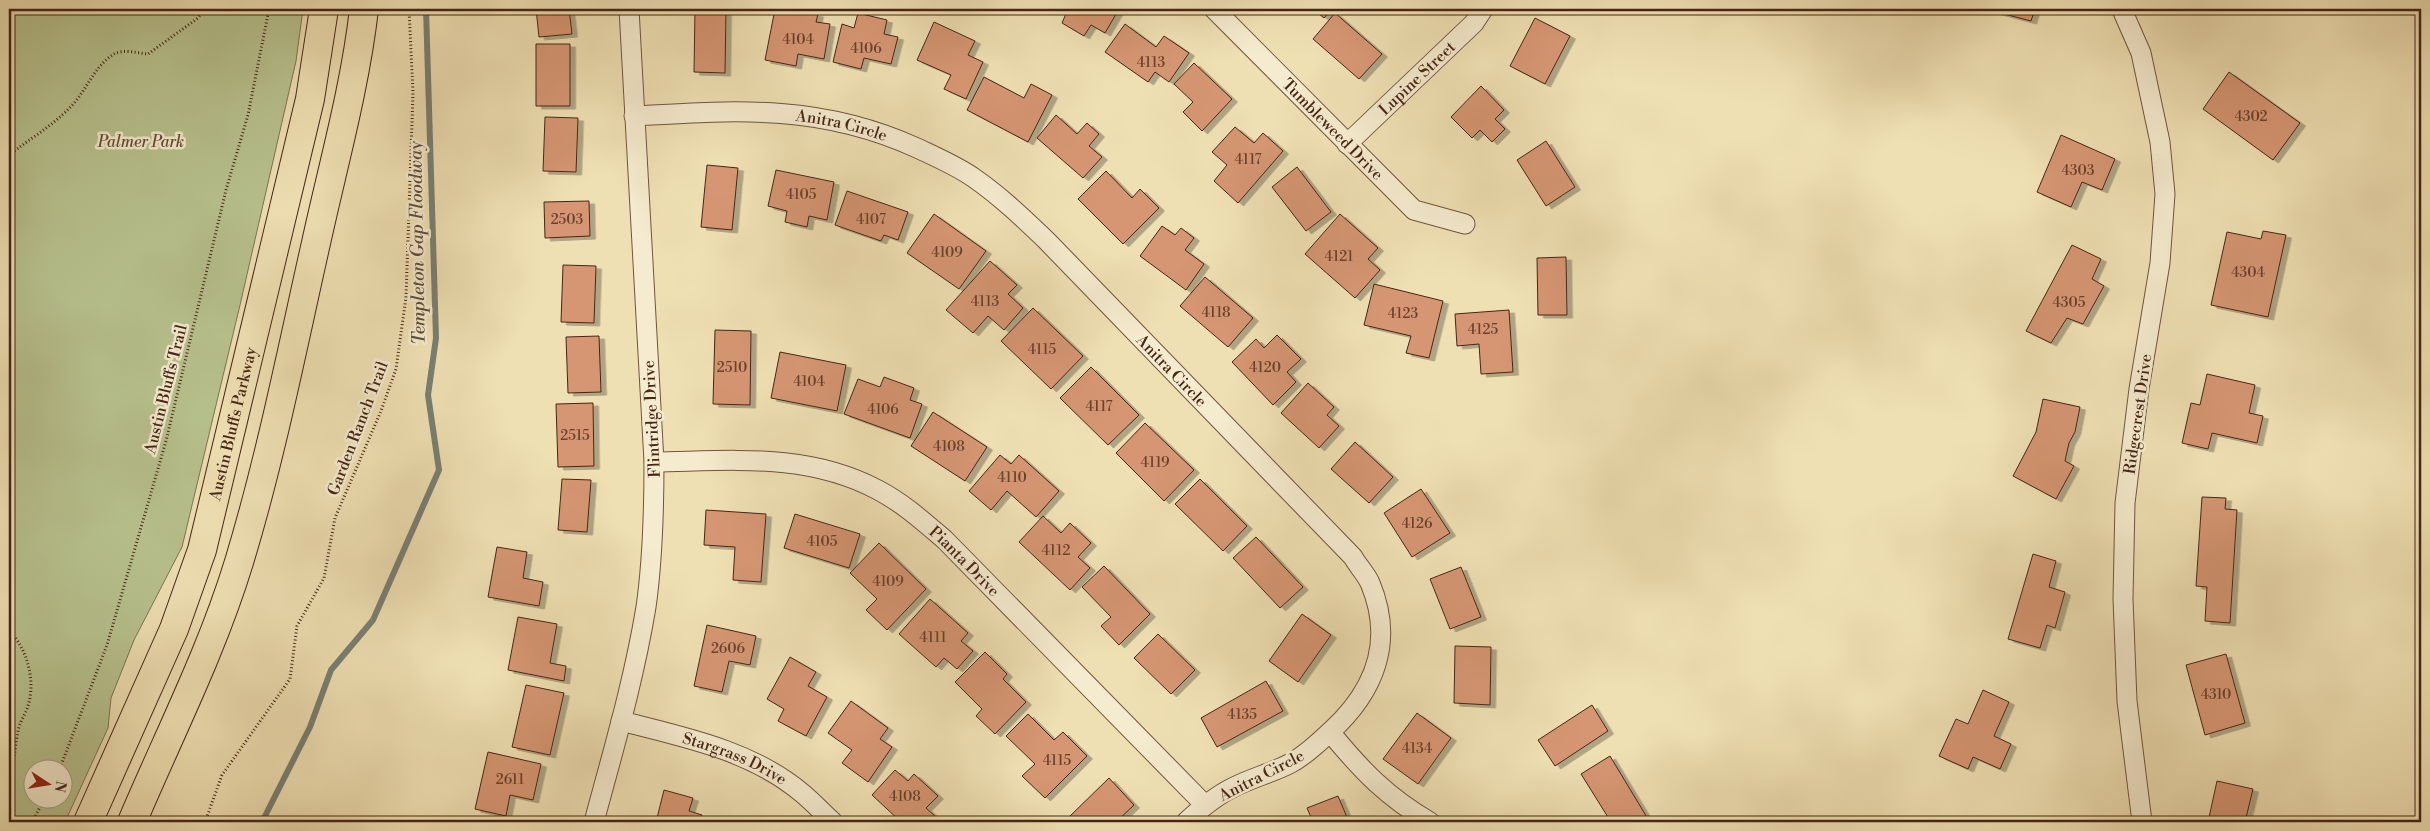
<svg xmlns="http://www.w3.org/2000/svg" width="2430" height="831" font-family="'Libre Bodoni',serif">
  <style>
    .green { fill: #b7c28e; stroke: #7e7452; fill-rule: evenodd }
    .lines { fill: none; stroke-linecap: round; stroke-linejoin: round }
    .stream { stroke: #788074; stroke-width: 6 }
    .building { fill: #d69673; stroke: #452516; filter: url(#shadow) }
    .street-casing { stroke: #70543d; stroke-width: 21 }
    .primary-casing { stroke: #452516; stroke-width: 30 }
    .path { stroke: #452516; stroke-width: 3; stroke-dasharray: 1 2.5; stroke-linecap: butt }
    .street { stroke: #f5ebce; stroke-width: 19 }
    .primary { stroke: #efe0b3; stroke-width: 28 }
    .labels { text-anchor: middle; stroke-width: 5; stroke-linejoin: round; paint-order: stroke }
    .number-label { font-size: 14px; fill: #69412d }
    .street-label { font-size: 16px; fill: #452516; stroke: #f5ebce }
    .park-label { font-size: 16px; font-style: italic; fill: #624c34; stroke: #f5ebce }
    .water-label { font-size: 18px; font-style: italic; fill: #5a4b3d; stroke: #f5ebce }
  </style>
  <defs>
    <filter id="shadow"><feDropShadow dx="5.5" dy="3" stdDeviation="0" flood-color="#0004"/></filter>
  </defs>
  <rect width="100%" height="100%" fill="#efe0b3"/>
  <filter id="stains"><feTurbulence type="fractalNoise" baseFrequency=".004" numOctaves="4"/><feColorMatrix values="0 0 0 0 .2 0 0 0 0 .09 0 0 0 0 .02 0 0 0 .5 -.17"/></filter>
  <radialGradient id="worn" r=".72"><stop offset=".6" stop-color="#630" stop-opacity="0"/><stop offset="1" stop-color="#630" stop-opacity=".3"/></radialGradient>
  <!-- green -->
  <path class="green" d="M 9,9 L 303,9 L 296,61 L 240,305 L 182,547 L 134,640 L 111,698 L 108,728 L 65,822 L 9,822 ZM 32,768 L 62,768 L 62,798 L 32,798 Z"/>
  <g class="lines">
    <!-- stream -->
    <path class="stream" d="M 262,822 L 310,727 L 331,670 L 373,620 L 439,470 L 428,395 L 436,338 L 426,9"/>
  </g>
  <!-- building -->
  <path class="building" d="M 536,9 L 569,9 L 572,34 L 539,37 Z
    M 695,9 L 726,9 L 725,73 L 694,72 Z
    M 775,9 L 818,14 L 816,22 L 830,24 L 824,59 L 798,54 L 796,66 L 765,60 Z
    M 1068,9 L 1119,9 L 1105,33 L 1091,25 L 1084,36 L 1062,23 Z
    M 1313,9 L 1332,9 L 1324,18 Z
    M 1985,9 L 2035,9 L 2031,21 Z
    M 858,13 L 887,20 L 884,34 L 898,37 L 891,64 L 864,58 L 861,69 L 833,62 L 842,24 L 854,28 Z
    M 1335,13 L 1382,54 L 1359,79 L 1313,39 Z
    M 1535,18 L 1570,36 L 1545,84 L 1510,66 Z
    M 934,22 L 975,41 L 968,55 L 983,62 L 966,99 L 944,89 L 951,75 L 917,60 Z
    M 1125,24 L 1156,47 L 1164,36 L 1189,53 L 1169,82 L 1155,72 L 1148,82 L 1105,52 Z
    M 536,44 L 570,44 L 570,106 L 536,106 Z
    M 1194,63 L 1232,99 L 1202,131 L 1183,112 L 1193,102 L 1174,84 Z
    M 2229,72 L 2300,123 L 2273,160 L 2203,109 Z
    M 984,77 L 1024,98 L 1031,84 L 1052,95 L 1028,142 L 967,110 Z
    M 1481,86 L 1504,110 L 1495,119 L 1505,129 L 1492,142 L 1480,130 L 1472,138 L 1451,117 Z
    M 1056,115 L 1077,134 L 1087,123 L 1099,134 L 1089,146 L 1102,157 L 1083,178 L 1037,138 Z
    M 545,117 L 578,118 L 576,172 L 543,171 Z
    M 1235,127 L 1254,143 L 1263,133 L 1283,151 L 1238,203 L 1214,181 L 1227,165 L 1212,152 Z
    M 2061,135 L 2115,159 L 2102,190 L 2082,182 L 2071,207 L 2037,192 Z
    M 1546,141 L 1575,187 L 1546,206 L 1517,160 Z
    M 707,165 L 738,168 L 732,230 L 701,227 Z
    M 1297,167 L 1331,212 L 1306,231 L 1272,187 Z
    M 776,170 L 834,182 L 827,220 L 809,216 L 807,227 L 785,222 L 787,211 L 768,206 Z
    M 1106,171 L 1132,198 L 1140,189 L 1159,208 L 1123,244 L 1078,199 Z
    M 847,191 L 908,212 L 898,240 L 884,235 L 881,241 L 835,225 Z
    M 589,201 L 590,236 L 545,238 L 544,202 Z
    M 934,214 L 986,251 L 959,289 L 907,253 Z
    M 1340,214 L 1378,248 L 1368,259 L 1380,270 L 1355,298 L 1305,254 Z
    M 1162,226 L 1175,235 L 1181,228 L 1194,238 L 1185,250 L 1204,264 L 1186,290 L 1140,256 Z
    M 2263,231 L 2286,235 L 2268,317 L 2211,305 L 2227,232 L 2261,239 Z
    M 2072,245 L 2101,259 L 2092,279 L 2104,286 L 2083,324 L 2067,318 L 2051,343 L 2026,331 Z
    M 1566,257 L 1567,315 L 1538,315 L 1537,258 Z
    M 990,261 L 1017,285 L 1008,294 L 1023,308 L 1004,330 L 988,316 L 973,333 L 946,310 Z
    M 563,265 L 596,266 L 594,323 L 561,322 Z
    M 1205,277 L 1253,318 L 1228,347 L 1180,306 Z
    M 1374,284 L 1443,301 L 1429,358 L 1406,353 L 1411,336 L 1364,325 Z
    M 1033,308 L 1083,356 L 1051,389 L 1001,341 Z
    M 1509,310 L 1513,372 L 1481,374 L 1479,344 L 1457,346 L 1455,314 Z
    M 715,330 L 751,331 L 750,405 L 713,404 Z
    M 1277,335 L 1301,359 L 1287,372 L 1296,382 L 1273,405 L 1232,362 L 1256,339 L 1264,348 Z
    M 599,336 L 601,392 L 568,393 L 566,337 Z
    M 780,352 L 846,365 L 837,411 L 771,398 Z
    M 1091,367 L 1139,415 L 1108,445 L 1060,398 Z
    M 2207,374 L 2255,385 L 2249,413 L 2263,416 L 2257,443 L 2212,433 L 2208,449 L 2182,443 L 2191,403 L 2200,405 Z
    M 884,377 L 914,388 L 910,400 L 922,404 L 910,438 L 844,414 L 858,379 L 880,387 Z
    M 1308,383 L 1334,407 L 1327,415 L 1339,426 L 1319,448 L 1281,413 Z
    M 2043,399 L 2080,407 L 2075,432 L 2069,443 L 2065,461 L 2074,466 L 2056,499 L 2013,476 L 2036,432 Z
    M 593,403 L 594,466 L 558,467 L 556,404 Z
    M 933,412 L 987,447 L 965,481 L 911,446 Z
    M 1145,423 L 1194,470 L 1164,501 L 1116,453 Z
    M 1355,442 L 1393,477 L 1369,503 L 1331,469 Z
    M 1000,455 L 1011,464 L 1019,455 L 1059,491 L 1036,517 L 1007,491 L 991,510 L 969,491 Z
    M 562,479 L 591,480 L 587,532 L 558,530 Z
    M 1200,479 L 1247,526 L 1223,551 L 1175,504 Z
    M 1421,489 L 1450,533 L 1412,557 L 1384,513 Z
    M 2202,497 L 2226,498 L 2225,509 L 2237,510 L 2230,623 L 2205,621 L 2207,587 L 2196,586 Z
    M 706,510 L 766,514 L 761,582 L 733,580 L 735,547 L 704,545 Z
    M 795,514 L 860,534 L 849,568 L 784,548 Z
    M 1043,516 L 1061,533 L 1070,523 L 1091,543 L 1078,557 L 1090,568 L 1070,590 L 1019,542 Z
    M 1256,537 L 1303,587 L 1280,608 L 1233,558 Z
    M 879,543 L 926,589 L 887,630 L 866,610 L 877,599 L 850,573 Z
    M 497,547 L 527,552 L 523,578 L 543,582 L 539,606 L 488,597 Z
    M 2033,554 L 2056,561 L 2049,587 L 2065,592 L 2055,628 L 2047,625 L 2040,648 L 2008,639 Z
    M 1104,566 L 1150,614 L 1119,645 L 1101,626 L 1111,617 L 1082,587 Z
    M 1461,567 L 1481,617 L 1450,629 L 1430,579 Z
    M 930,599 L 968,633 L 961,641 L 973,651 L 957,669 L 944,658 L 936,667 L 899,634 Z
    M 1302,614 L 1331,635 L 1298,682 L 1269,661 Z
    M 518,617 L 557,624 L 550,663 L 566,666 L 564,681 L 508,670 Z
    M 707,625 L 756,636 L 750,665 L 729,661 L 722,692 L 694,686 Z
    M 1158,634 L 1195,670 L 1171,694 L 1134,658 Z
    M 1455,646 L 1491,647 L 1490,705 L 1454,703 Z
    M 985,652 L 1007,674 L 1003,679 L 1026,702 L 995,734 L 976,716 L 982,709 L 955,682 Z
    M 2226,654 L 2245,723 L 2205,735 L 2186,665 Z
    M 790,657 L 816,672 L 808,686 L 827,697 L 806,736 L 778,721 L 784,709 L 767,699 Z
    M 1266,681 L 1283,711 L 1217,747 L 1201,718 Z
    M 526,685 L 564,693 L 550,755 L 512,747 Z
    M 1983,690 L 2009,702 L 1994,736 L 2011,744 L 2000,769 L 1973,757 L 1968,769 L 1939,756 L 1956,719 L 1968,724 Z
    M 851,701 L 888,728 L 880,739 L 892,747 L 868,782 L 842,763 L 852,750 L 828,733 Z
    M 1592,705 L 1608,731 L 1555,766 L 1538,740 Z
    M 1417,713 L 1451,738 L 1418,784 L 1383,759 Z
    M 1028,714 L 1054,740 L 1063,732 L 1087,756 L 1045,798 L 1022,776 L 1035,764 L 1006,736 Z
    M 488,752 L 541,764 L 533,800 L 510,795 L 506,816 L 475,809 Z
    M 1610,756 L 1648,819 L 1643,822 L 1611,822 L 1581,774 Z
    M 895,770 L 908,781 L 914,774 L 938,796 L 926,808 L 937,818 L 933,822 L 901,822 L 872,795 Z
    M 1109,778 L 1134,805 L 1116,822 L 1070,822 L 1067,819 Z
    M 2217,781 L 2253,789 L 2245,822 L 2208,822 Z
    M 664,790 L 693,798 L 689,811 L 702,815 L 701,822 L 656,822 Z
    M 1338,796 L 1349,822 L 1313,822 L 1307,808 Z"/>
  <g class="lines">
    <!-- street casing -->
    <g class="street-casing">
      <g id="street">
        <path id="s1" d="M 1214,9 L 1414,210 L 1465,224"/>
        <path d="M 2123,12 L 2141,53 L 2160,142 L 2165,194 L 2160,263 L 2139,389 L 2125,503 L 2123,599 L 2127,701 L 2142,822"/>
        <path id="s2" d="M 634,116 C 737,110 821,104 917,148 C 936,157 957,166 974,178 C 1000,196 1023,218 1046,240 L 1353,557 C 1358,566 1366,574 1370,583 C 1395,642 1374,692 1330,732 C 1318,743 1306,755 1291,763 C 1272,773 1251,778 1232,788 C 1214,797 1200,809 1186,822"/>
        <path id="s3" d="M 1347,144 L 1474,23 L 1483,9"/>
        <path id="s4" d="M 654,462 C 731,461 807,452 878,490 C 903,503 924,522 945,540 L 1205,805"/>
        <path id="s5" d="M 621,721 C 683,737 751,750 802,793 C 813,802 823,813 833,822"/>
        <path d="M 1330,732 C 1362,771 1387,797 1430,822"/>
        <path d="M 594,822 C 613,751 634,680 646,607 C 653,558 654,510 654,462 L 629,9"/>
      </g>
    </g>
    <!-- primary casing -->
    <g class="primary-casing">
      <g id="primary">
        <path id="s6" d="M 88,822 L 174,629 L 202,550 L 310,99 L 324,9"/>
        <path d="M 132,822 C 168,737 212,651 239,562 C 271,457 292,349 316,243 C 333,165 355,88 364,9"/>
      </g>
    </g>
    <!-- path -->
    <path class="path" d="M 9,155 C 31,138 57,123 75,102 C 88,86 96,65 114,54 C 123,49 138,53 148,54 L 198,18 L 204,9
      M 9,630 C 27,649 36,680 28,706 C 26,713 21,720 19,727 C 15,743 15,762 9,777
      M 60,768 L 107,645 L 166,441 L 226,190 L 248,115 L 269,9
      M 32,822 L 45,798
      M 205,822 L 222,775 L 290,679 L 297,626 L 324,578 L 335,518 L 381,411 L 396,369 L 406,297 L 413,93 L 409,9"/>
    <!-- street -->
    <use href="#street" class="street"/>
    <!-- primary -->
    <use href="#primary" class="primary"/>
  </g>
  <g class="labels">
    <!-- number labels -->
    <g class="number-label">
      <text x="798" y="44">4104</text>
      <text x="866" y="53">4106</text>
      <text x="1151" y="67">4113</text>
      <text x="2251" y="121">4302</text>
      <text x="1248" y="164">4117</text>
      <text x="2078" y="175">4303</text>
      <text x="801" y="199">4105</text>
      <text x="567" y="224">2503</text>
      <text x="871" y="224">4107</text>
      <text x="947" y="257">4109</text>
      <text x="1339" y="261">4121</text>
      <text x="2248" y="277">4304</text>
      <text x="985" y="306">4113</text>
      <text x="2069" y="307">4305</text>
      <text x="1216" y="317">4118</text>
      <text x="1403" y="318">4123</text>
      <text x="1483" y="334">4125</text>
      <text x="1042" y="354">4115</text>
      <text x="732" y="372">2510</text>
      <text x="1265" y="372">4120</text>
      <text x="809" y="386">4104</text>
      <text x="1099" y="411">4117</text>
      <text x="883" y="414">4106</text>
      <text x="575" y="440">2515</text>
      <text x="949" y="451">4108</text>
      <text x="1155" y="467">4119</text>
      <text x="1012" y="482">4110</text>
      <text x="1417" y="528">4126</text>
      <text x="822" y="546">4105</text>
      <text x="1056" y="555">4112</text>
      <text x="888" y="586">4109</text>
      <text x="933" y="642">4111</text>
      <text x="728" y="653">2606</text>
      <text x="2216" y="699">4310</text>
      <text x="1242" y="719">4135</text>
      <text x="1417" y="753">4134</text>
      <text x="1057" y="765">4115</text>
      <text x="510" y="784">2611</text>
      <text x="905" y="801">4108</text>
    </g>
    <!-- street labels -->
    <g class="street-label">
      <text dy="6" stroke="none"><textPath href="#s3" startOffset="96">Lupine Street</textPath></text>
      <text dy="6" stroke="none"><textPath href="#s2" startOffset="209">Anitra Circle</textPath></text>
      <text dy="6" stroke="none"><textPath href="#s1" startOffset="169">Tumbleweed Drive</textPath></text>
      <text dy="6" stroke="none"><textPath href="#s2" startOffset="629">Anitra Circle</textPath></text>
      <text transform="translate(165 389) rotate(-76)" y="6">Austin Bluffs Trail</text>
      <text transform="translate(2137 414) rotate(-82)" y="6">Ridgecrest Drive</text>
      <text transform="translate(651 419) rotate(-93)" y="6">Flintridge Drive</text>
      <text dy="6" stroke="none"><textPath href="#s6" startOffset="425">Austin Bluffs Parkway</textPath></text>
      <text transform="translate(357 428) rotate(-69)" y="6">Garden Ranch Trail</text>
      <text dy="6" stroke="none"><textPath href="#s4" startOffset="341">Pianta Drive</textPath></text>
      <text dy="6" stroke="none"><textPath href="#s5" startOffset="120">Stargrass Drive</textPath></text>
      <text transform="translate(1261 775) rotate(-27)" y="6">Anitra Circle</text>
    </g>
    <!-- park labels -->
    <g class="park-label">
      <text x="141" y="147">Palmer Park</text>
    </g>
    <!-- water labels -->
    <g class="water-label">
      <text transform="translate(417 243) rotate(-91)" y="6">Templeton Gap Floodway</text>
    </g>
  </g>
  <!-- margin -->
  <rect width="2430" height="831" fill="none" stroke="#efe0b3" stroke-width="30"/>
  <rect x="10" y="10" width="2410" height="811" fill="none" stroke="#452516" stroke-width="2.5"/>
  <rect x="15" y="15" width="2400" height="801" fill="none" stroke="#452516"/>
  <!-- north arrow -->
  <g transform="translate(48 784) rotate(102)"><circle r="24" fill="#f5ebce" stroke="#af9c84"/>
  <path d="M0-4L9 19L0 12L-9 19Z" fill="#8f2418"/>
  <text y="-8" font-size="14" font-weight="bold" text-anchor="middle" fill="#452516">N</text>
  </g>
  <rect width="100%" height="100%" filter="url(#stains)"/>
  <rect width="100%" height="100%" fill="url(#worn)"/>
</svg>
